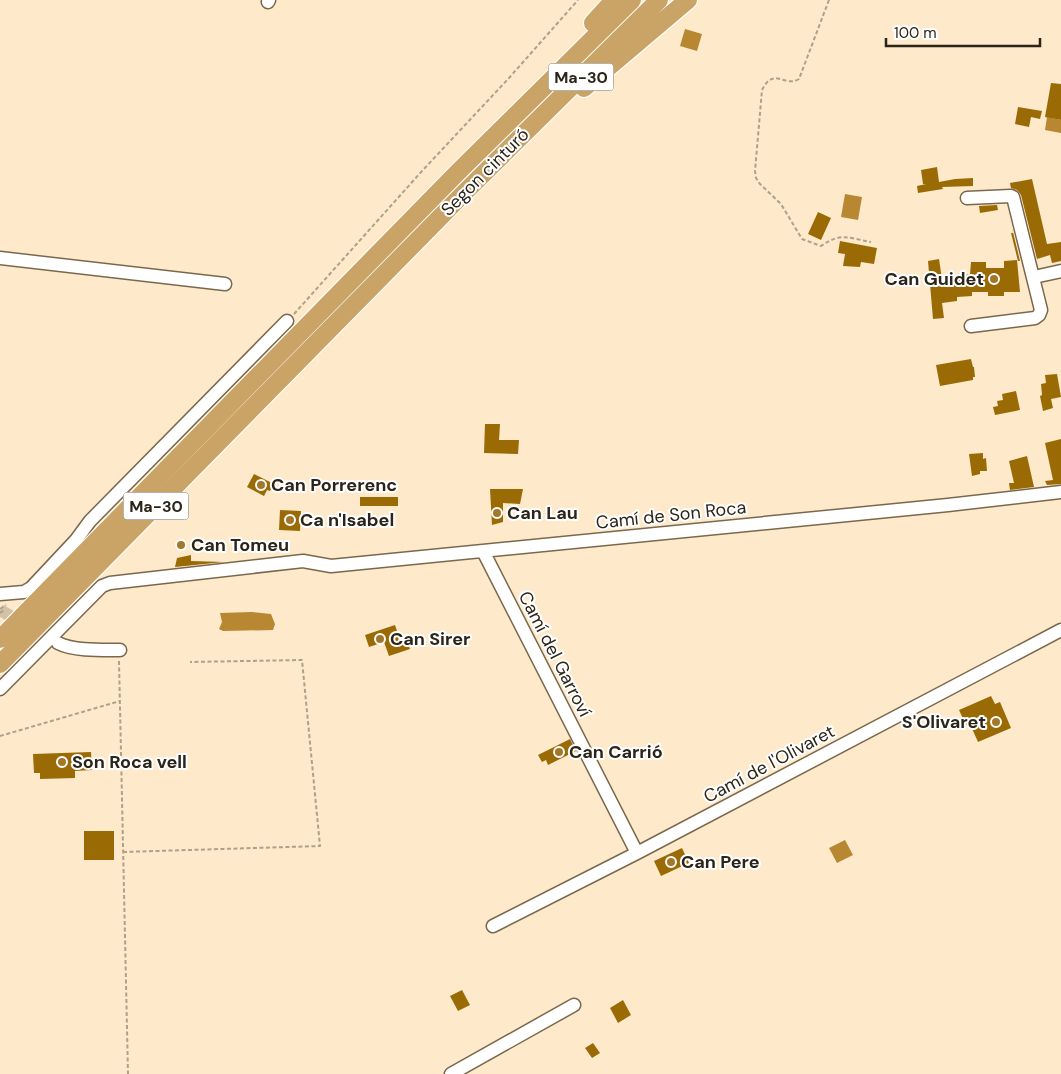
<svg xmlns="http://www.w3.org/2000/svg" width="1061" height="1074" font-family="'DM Sans',sans-serif">
  <style>
    .water { fill: #b88732 }
    .building { fill: #9a6b04 }
    .lines { fill: none; stroke-linecap: round; stroke-linejoin: round }
    .minor-tunnel { stroke: #d4c2a7; stroke-width: 12; stroke-dasharray: 12 6; stroke-linecap: butt }
    .minor-casing { stroke: #7a684c; stroke-width: 15 }
    .highway-casing { stroke: #fff; stroke-width: 20 }
    .path { stroke: #b0a089; stroke-width: 2; stroke-dasharray: 4 2.5; stroke-linecap: butt }
    .minor { stroke: #fff; stroke-width: 12 }
    .highway { stroke: #caa467; stroke-width: 18 }
    .poi-dot { fill: #a37628; stroke: #fff; stroke-width: 2 }
    .labels { text-anchor: middle; stroke-width: 4; stroke-linejoin: round; paint-order: stroke }
    .shield { fill: #fff; stroke: #6b665d; stroke-width: 1 }
    .shield-label { font-size: 16px; font-weight: bold; fill: #2b2418 }
    .street-label { font-size: 18px; fill: #2b2418; stroke: #fff }
    .poi-label { font-size: 18px; font-weight: bold; fill: #2b2418; stroke: #fff; text-anchor: start }
  </style>
  <rect width="100%" height="100%" fill="#fee9cb"/>
  <!-- water -->
  <path class="water" d="M 685,29 L 702,34 L 697,51 L 680,46 Z
    M 1047,117 L 1061,120 L 1061,133 L 1045,130 Z
    M 845,194 L 862,197 L 858,220 L 841,217 Z
    M 252,612 L 271,614 L 275,624 L 273,630 L 223,631 L 219,629 L 222,622 L 220,613 Z
    M 845,840 L 853,855 L 837,863 L 829,848 Z"/>
  <!-- building -->
  <path class="building" d="M 1051,83 L 1061,84 L 1061,120 L 1045,117 Z
    M 1018,107 L 1042,111 L 1040,119 L 1031,117 L 1029,127 L 1015,124 Z
    M 937,167 L 939,182 L 955,179 L 973,178 L 973,186 L 942,187 L 943,189 L 918,193 L 917,186 L 926,184 L 923,184 L 921,170 Z
    M 1032,179 L 1047,244 L 1061,242 L 1061,261 L 1052,263 L 1050,255 L 1037,259 L 1021,195 L 1017,190 L 1011,188 L 1010,183 Z
    M 997,205 L 998,210 L 980,213 L 979,206 Z
    M 818,212 L 831,218 L 821,240 L 808,234 Z
    M 1012,228 L 1020,261 L 1018,261 L 1011,233 L 1013,233 Z
    M 840,241 L 877,248 L 874,264 L 861,262 L 860,267 L 843,266 L 845,254 L 838,253 Z
    M 939,259 L 942,279 L 970,274 L 971,262 L 986,262 L 986,268 L 1004,268 L 1004,261 L 1017,260 L 1020,292 L 1004,292 L 1004,296 L 988,296 L 988,292 L 972,292 L 972,296 L 957,297 L 957,301 L 942,303 L 944,318 L 933,319 L 928,261 Z
    M 971,359 L 973,367 L 974,367 L 975,377 L 973,377 L 973,380 L 940,386 L 936,365 Z
    M 1057,374 L 1061,397 L 1051,399 L 1053,408 L 1043,411 L 1040,396 L 1042,395 L 1041,384 L 1046,383 L 1045,375 Z
    M 1016,391 L 1020,410 L 995,415 L 993,407 L 998,406 L 997,401 L 1003,400 L 1002,394 Z
    M 485,424 L 500,424 L 499,440 L 519,440 L 518,454 L 484,453 Z
    M 1061,439 L 1061,484 L 1047,485 L 1045,481 L 1053,480 L 1045,443 Z
    M 983,453 L 983,459 L 986,458 L 987,471 L 980,471 L 980,474 L 972,476 L 969,454 Z
    M 1027,456 L 1034,487 L 1010,490 L 1009,483 L 1014,483 L 1009,461 Z
    M 254,474 L 274,484 L 270,491 L 267,490 L 264,496 L 247,487 Z
    M 490,489 L 523,489 L 520,504 L 503,503 L 503,522 L 492,525 Z
    M 360,497 L 398,497 L 398,506 L 360,506 Z
    M 280,510 L 301,511 L 300,531 L 279,530 Z
    M 191,555 L 191,561 L 224,562 L 175,567 L 177,558 Z
    M 395,625 L 401,643 L 407,641 L 410,649 L 389,656 L 384,642 L 369,647 L 365,635 Z
    M 991,696 L 995,704 L 1000,702 L 1011,728 L 978,742 L 970,724 L 966,725 L 959,710 Z
    M 570,739 L 576,751 L 548,765 L 546,760 L 542,762 L 538,755 Z
    M 91,752 L 92,770 L 75,771 L 75,778 L 40,779 L 40,773 L 34,773 L 33,754 Z
    M 84,831 L 114,831 L 114,860 L 84,860 Z
    M 682,848 L 689,863 L 661,876 L 654,861 Z
    M 462,990 L 470,1005 L 458,1011 L 450,996 Z
    M 623,1000 L 631,1015 L 618,1023 L 610,1008 Z
    M 593,1043 L 600,1053 L 592,1058 L 585,1048 Z"/>
  <g class="lines">
    <!-- minor-tunnel -->
    <path class="minor-tunnel" d="M 0,610 L 58,643"/>
    <!-- minor casing -->
    <g class="minor-casing">
      <path id="minor" d="M 268,2 L 269,0
        M 967,198 L 1011,196 L 1013,197 L 1041,310 L 1039,315 L 1035,318 L 971,326
        M 0,258 L 225,284
        M 1034,277 L 1061,271
        M 483,551 L 637,853
        M 0,594 L 24,592 L 31,588 L 76,540 L 90,521 L 287,321
        M 58,643 C 73,651 102,650 120,650
        M 0,689 L 96,592 L 102,586 L 110,583 L 303,561 L 331,566 L 948,505 L 1061,492
        M 493,926 L 637,853 L 1061,630
        M 451,1074 L 574,1005"/>
    </g>
    <!-- highway casing -->
    <g class="highway-casing">
      <path id="highway" d="M 593,23 L 614,0
        M 584,88 L 688,0
        M 0,639 L 458,172 L 632,0
        M 0,664 L 464,193 L 659,0"/>
    </g>
    <!-- path -->
    <path class="path" d="M 829,0 L 799,79 C 784,88 774,66 762,90 L 755,171 L 756,178 L 760,184 L 781,204 L 802,239 L 821,246 C 841,232 848,238 871,242
      M 294,314 L 422,171 L 509,78 L 578,0
      M 0,609 L 6,605
      M 0,613 L 4,610
      M 119,661 L 128,1074
      M 0,736 L 120,701
      M 123,852 L 320,846 L 302,660 L 190,662"/>
    <!-- minor -->
    <use href="#minor" class="minor"/>
    <!-- highway -->
    <use href="#highway" class="highway"/>
  </g>
  <!-- markers -->
  <g class="poi-dot">
    <circle cx="994" cy="279" r="5"/>
    <circle cx="261" cy="485" r="5"/>
    <circle cx="497" cy="513" r="5"/>
    <circle cx="290" cy="520" r="5"/>
    <circle cx="181" cy="545" r="5"/>
    <circle cx="380" cy="639" r="5"/>
    <circle cx="996" cy="722" r="5"/>
    <circle cx="559" cy="752" r="5"/>
    <circle cx="62" cy="762" r="5"/>
    <circle cx="671" cy="862" r="5"/>
  </g>
  <g class="labels">
    <!-- shield labels -->
    <g class="shield">
      <rect x="548.5" y="63.5" width="65" height="27" rx="4"/>
      <rect x="123.5" y="492.5" width="65" height="27" rx="4"/>
    </g>
    <g class="shield-label">
      <text x="581" y="83">Ma-30</text>
      <text x="156" y="512">Ma-30</text>
    </g>
    <!-- street labels -->
    <g class="street-label">
      <text transform="translate(485 172) rotate(-45)" y="6">Segon cinturó</text>
      <text transform="translate(671 515) rotate(-6)" y="6">Camí de Son Roca</text>
      <text transform="translate(555 654) rotate(63)" y="6">Camí del Garroví</text>
      <text transform="translate(769 764) rotate(-28)" y="6">Camí de l'Olivaret</text>
    </g>
    <!-- poi labels -->
    <g class="poi-label">
      <text x="984" y="285" text-anchor="end">Can Guidet</text>
      <text x="271" y="491">Can Porrerenc</text>
      <text x="507" y="519">Can Lau</text>
      <text x="300" y="526">Ca n'Isabel</text>
      <text x="191" y="551">Can Tomeu</text>
      <text x="390" y="645">Can Sirer</text>
      <text x="986" y="728" text-anchor="end">S'Olivaret</text>
      <text x="569" y="758">Can Carrió</text>
      <text x="72" y="768">Son Roca vell</text>
      <text x="681" y="868">Can Pere</text>
    </g>
  </g>
  <!-- scale -->
  <path d="M886 38v8h154v-8" fill="none" stroke="#2b2418" stroke-width="2.5"/>
  <text x="894" y="38" font-size="15" fill="#2b2418" stroke="#ffffff" stroke-width="4" paint-order="stroke">100 m</text>
</svg>
